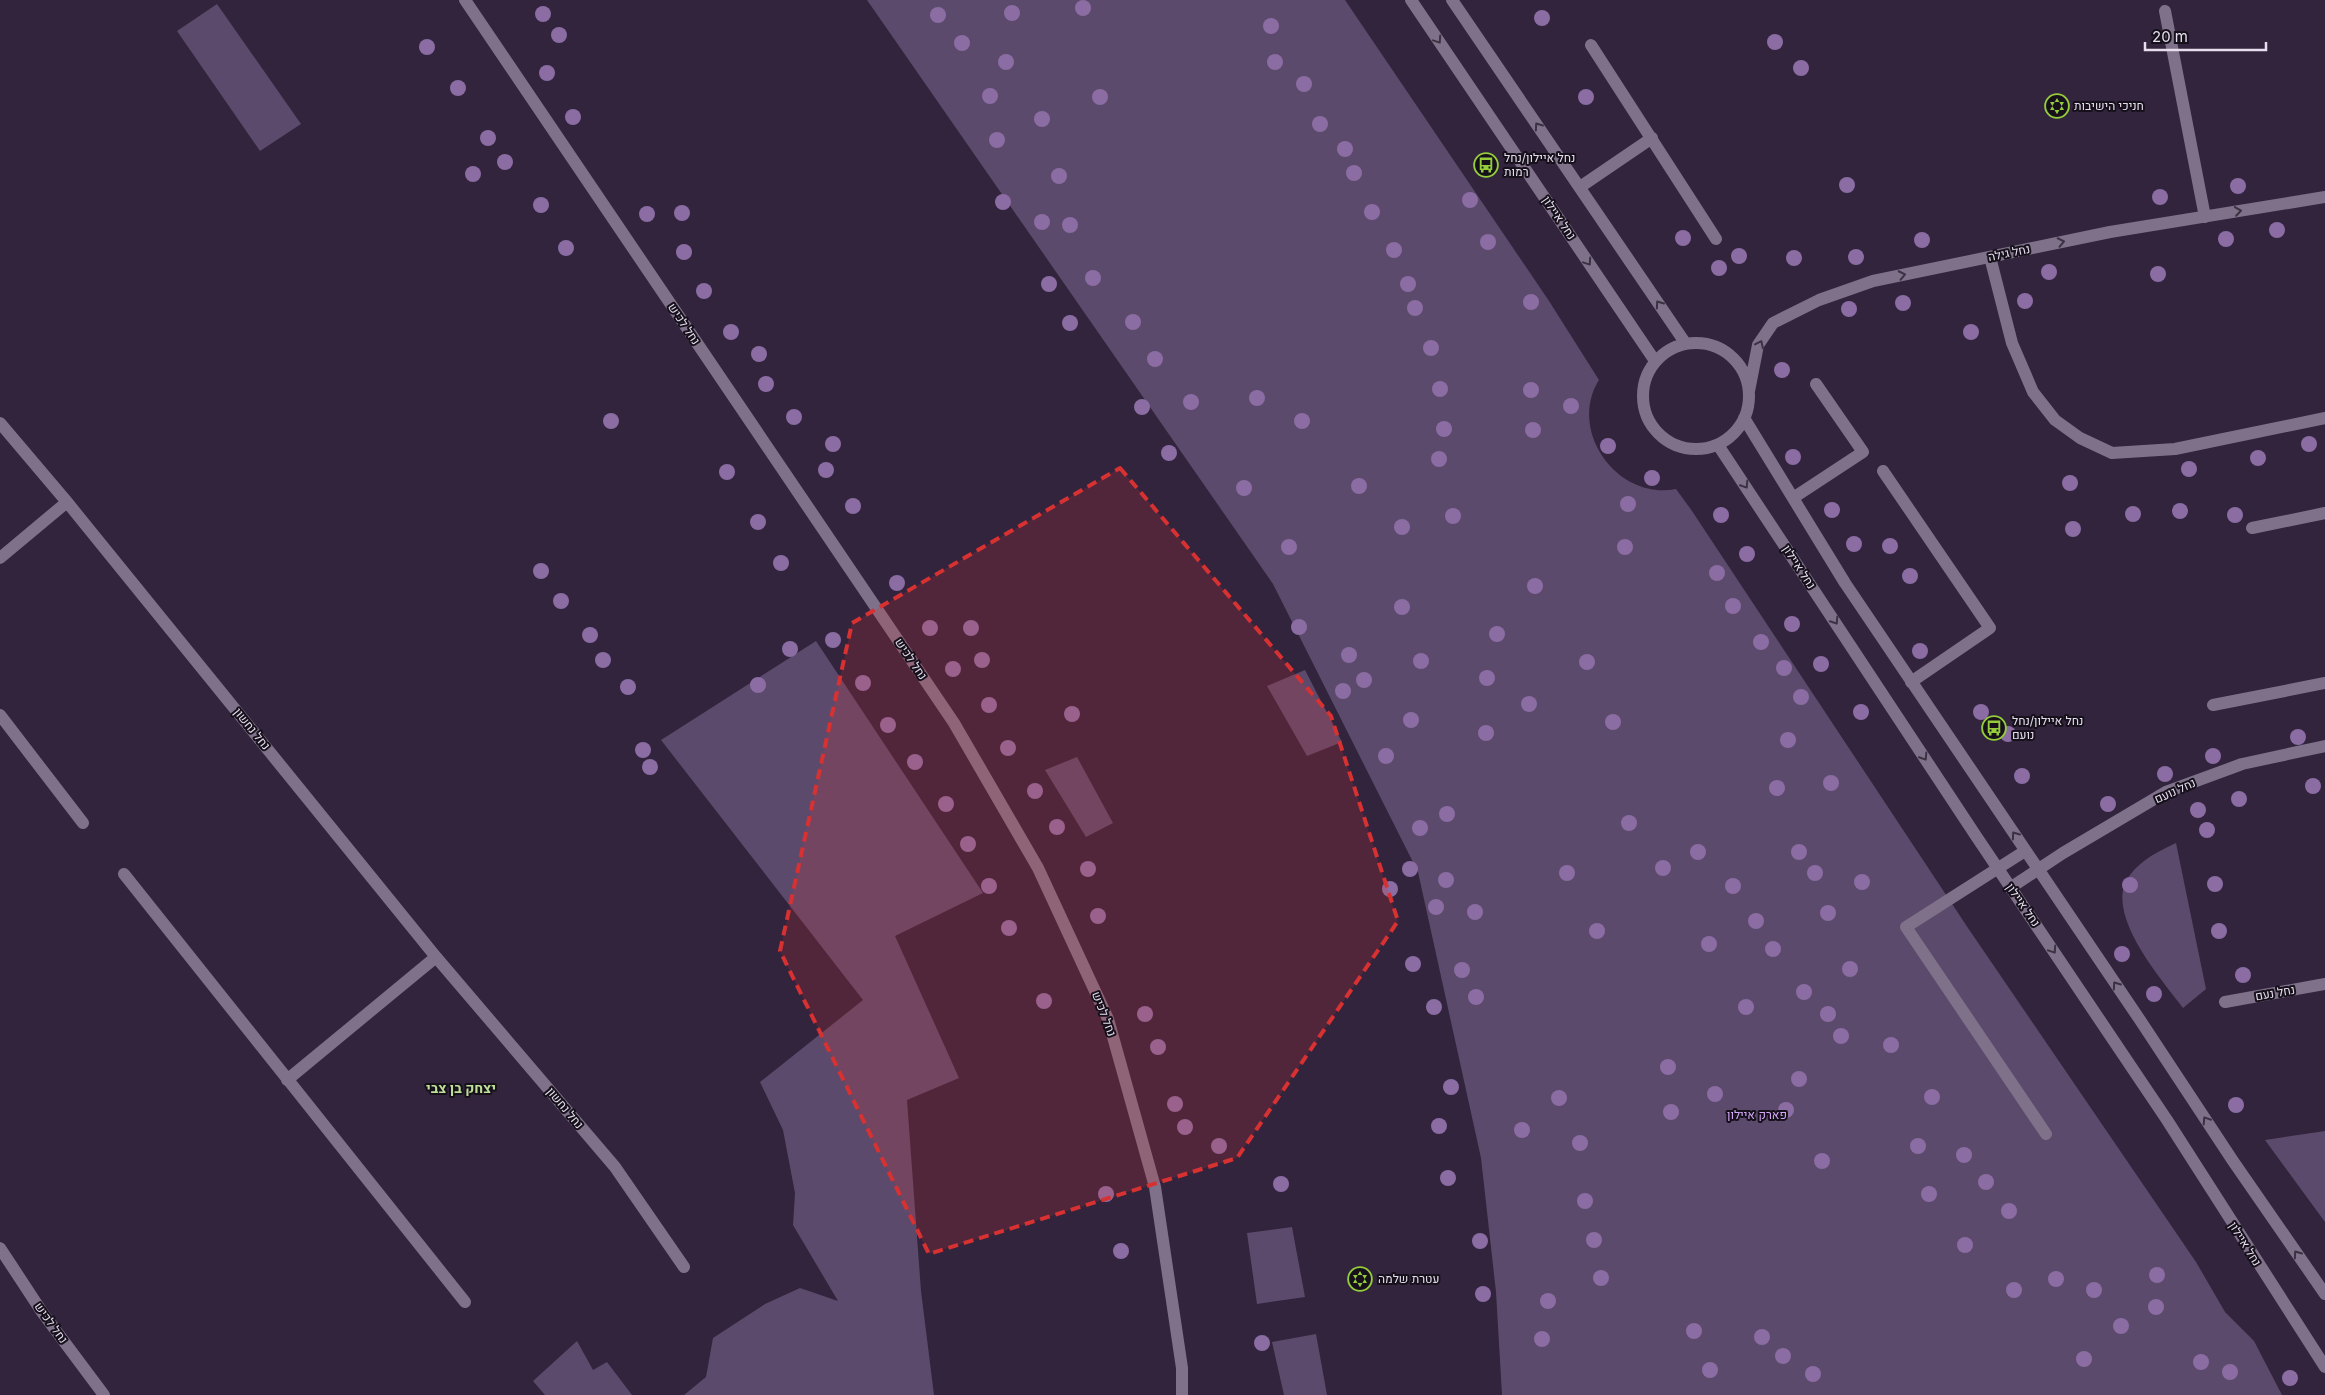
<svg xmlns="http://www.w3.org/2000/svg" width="2325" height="1395" font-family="Inter,Heebo,sans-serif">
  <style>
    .green { fill: #5c4a6c }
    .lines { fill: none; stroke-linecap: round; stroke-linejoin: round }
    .minor { stroke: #7e7189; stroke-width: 12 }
    .tree { fill: #8b6da3 }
    .oneway { stroke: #3a3242 }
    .marked { fill: #d73132; fill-opacity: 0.2; stroke: #d73132; stroke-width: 4; stroke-dasharray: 10 6; stroke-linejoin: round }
    .labels { text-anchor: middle; stroke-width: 4; stroke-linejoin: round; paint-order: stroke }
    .poi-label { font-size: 12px; fill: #e6deee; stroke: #16101b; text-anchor: start }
    .street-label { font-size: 12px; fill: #e6deee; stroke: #16101b }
    .park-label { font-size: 12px; fill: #d4a9f8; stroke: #16101b }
    .neighbourhood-label { font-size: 14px; font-weight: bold; fill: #bedf98; stroke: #16101b }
  </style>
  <rect width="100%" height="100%" fill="#31243c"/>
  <!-- green -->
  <path class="green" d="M 867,0 L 1345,0 L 1549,301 L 1599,380 C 1567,431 1618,501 1676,489 L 1692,511 L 1968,928 L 2196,1262 L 2225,1312 L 2254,1341 L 2282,1395 L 1502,1395 L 1496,1292 L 1481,1158 L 1418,872 L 1273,584 Z
    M 217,4 L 301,124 L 260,151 L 177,31 Z
    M 816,641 L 983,893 L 895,936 L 959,1078 L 907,1100 L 921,1291 L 934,1395 L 684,1395 L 706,1377 L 713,1338 L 765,1304 L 800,1288 L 838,1301 L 793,1225 L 795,1193 L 783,1130 L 760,1082 L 863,1000 L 661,740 Z
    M 1305,670 L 1342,742 L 1307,756 L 1267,686 Z
    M 1077,757 L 1113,823 L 1086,837 L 1045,770 Z
    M 2176,843 L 2206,989 L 2183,1008 C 2162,980 2101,911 2130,875 C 2142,859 2159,851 2176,843 Z
    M 2325,1131 L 2325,1222 L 2265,1140 Z
    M 1292,1227 L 1305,1297 L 1257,1304 L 1247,1233 Z
    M 1316,1334 L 1327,1395 L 1284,1395 L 1272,1342 Z
    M 577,1341 L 593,1370 L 607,1362 L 632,1395 L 545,1395 L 533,1381 Z"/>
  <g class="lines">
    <!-- minor -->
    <path class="minor" d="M 465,0 L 954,723 L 1038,868 L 1108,1019 L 1155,1187 L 1182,1368 L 1182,1395
      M 1411,0 L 1655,361
      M 1452,0 L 1686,344
      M 2165,11 L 2205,217
      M 1591,45 L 1716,239
      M 1580,187 L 1652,138
      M 1990,257 L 2012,343 L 2033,392 L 2055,420 L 2080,438 L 2112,453 L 2175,449 L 2325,418
      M1643 396a53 53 0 1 1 106 0a53 53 0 1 1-106 0Z
      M 1749,391 L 1758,345 L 1773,323 L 1819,300 L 1873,281 L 2110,232 L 2325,197
      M 1744,418 L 1845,583 L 2140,1020 L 2233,1161 L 2325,1294
      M 0,423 L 67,502 L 436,957 L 615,1167 L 684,1267
      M 1718,445 L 1976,836 L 2167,1120 L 2325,1367
      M 1883,471 L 1990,628 L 1911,682
      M 1793,498 L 1863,452 L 1816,384
      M 2252,528 L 2325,513
      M 0,558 L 67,502
      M 2213,705 L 2325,683
      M 0,715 L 83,823
      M 2025,851 L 1906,927 L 2046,1134
      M 124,874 L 465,1302
      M 2010,888 L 2063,853 L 2166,792 L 2242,764 L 2325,746
      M 2225,1002 L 2325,984
      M 287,1080 L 436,957
      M 0,1248 L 42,1312 L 104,1395"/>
  </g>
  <!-- trees -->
  <g class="tree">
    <circle cx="1083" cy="8" r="8"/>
    <circle cx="1012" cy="13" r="8"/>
    <circle cx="543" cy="14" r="8"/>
    <circle cx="938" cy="15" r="8"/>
    <circle cx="1542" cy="18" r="8"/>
    <circle cx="1271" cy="26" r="8"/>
    <circle cx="559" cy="35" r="8"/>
    <circle cx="1775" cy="42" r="8"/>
    <circle cx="962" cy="43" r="8"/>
    <circle cx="427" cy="47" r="8"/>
    <circle cx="1006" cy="62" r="8"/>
    <circle cx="1275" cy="62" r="8"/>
    <circle cx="1801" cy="68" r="8"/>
    <circle cx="547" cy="73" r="8"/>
    <circle cx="1304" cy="84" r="8"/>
    <circle cx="458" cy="88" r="8"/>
    <circle cx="990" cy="96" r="8"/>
    <circle cx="1100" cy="97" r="8"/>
    <circle cx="1586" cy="97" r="8"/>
    <circle cx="573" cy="117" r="8"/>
    <circle cx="1042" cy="119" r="8"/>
    <circle cx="1320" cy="124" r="8"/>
    <circle cx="488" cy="138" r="8"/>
    <circle cx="997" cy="140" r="8"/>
    <circle cx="1345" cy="149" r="8"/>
    <circle cx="505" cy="162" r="8"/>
    <circle cx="1354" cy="173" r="8"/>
    <circle cx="473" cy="174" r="8"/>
    <circle cx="1059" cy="176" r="8"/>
    <circle cx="1847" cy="185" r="8"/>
    <circle cx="2238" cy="186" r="8"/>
    <circle cx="2160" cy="197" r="8"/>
    <circle cx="1470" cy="200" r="8"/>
    <circle cx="1003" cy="202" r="8"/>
    <circle cx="541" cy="205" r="8"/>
    <circle cx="1372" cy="212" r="8"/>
    <circle cx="682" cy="213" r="8"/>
    <circle cx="647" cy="214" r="8"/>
    <circle cx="1042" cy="222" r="8"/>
    <circle cx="1070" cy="225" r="8"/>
    <circle cx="2277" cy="230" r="8"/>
    <circle cx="1683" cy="238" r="8"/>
    <circle cx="2226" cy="239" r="8"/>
    <circle cx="1922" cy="240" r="8"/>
    <circle cx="1488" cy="242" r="8"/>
    <circle cx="566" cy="248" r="8"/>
    <circle cx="1394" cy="250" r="8"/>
    <circle cx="684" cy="252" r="8"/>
    <circle cx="1739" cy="256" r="8"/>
    <circle cx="1856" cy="257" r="8"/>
    <circle cx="1794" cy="258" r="8"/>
    <circle cx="1719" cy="268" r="8"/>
    <circle cx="2049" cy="272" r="8"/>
    <circle cx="2158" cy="274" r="8"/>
    <circle cx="1093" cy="278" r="8"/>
    <circle cx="1049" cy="284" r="8"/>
    <circle cx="1408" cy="284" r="8"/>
    <circle cx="704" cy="291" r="8"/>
    <circle cx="2025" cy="301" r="8"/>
    <circle cx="1531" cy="302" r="8"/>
    <circle cx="1903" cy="303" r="8"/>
    <circle cx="1415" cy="308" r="8"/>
    <circle cx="1849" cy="309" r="8"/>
    <circle cx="1133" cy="322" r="8"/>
    <circle cx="1070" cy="323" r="8"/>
    <circle cx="731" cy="332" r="8"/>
    <circle cx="1971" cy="332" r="8"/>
    <circle cx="1431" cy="348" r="8"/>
    <circle cx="759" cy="354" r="8"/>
    <circle cx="1155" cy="359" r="8"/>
    <circle cx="1782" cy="370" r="8"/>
    <circle cx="766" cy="384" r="8"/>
    <circle cx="1440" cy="389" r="8"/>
    <circle cx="1531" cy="390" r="8"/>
    <circle cx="1257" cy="398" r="8"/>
    <circle cx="1191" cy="402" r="8"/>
    <circle cx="1571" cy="406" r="8"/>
    <circle cx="1142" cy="407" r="8"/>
    <circle cx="794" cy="417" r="8"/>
    <circle cx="611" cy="421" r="8"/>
    <circle cx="1302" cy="421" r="8"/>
    <circle cx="1444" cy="429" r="8"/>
    <circle cx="1533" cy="430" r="8"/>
    <circle cx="833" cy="444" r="8"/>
    <circle cx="2309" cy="444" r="8"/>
    <circle cx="1608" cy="446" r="8"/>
    <circle cx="1169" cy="453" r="8"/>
    <circle cx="1793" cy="457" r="8"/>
    <circle cx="2258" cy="458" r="8"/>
    <circle cx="1439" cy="459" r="8"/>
    <circle cx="2189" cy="469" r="8"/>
    <circle cx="826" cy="470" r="8"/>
    <circle cx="727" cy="472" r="8"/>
    <circle cx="1652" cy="478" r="8"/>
    <circle cx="2070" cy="483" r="8"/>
    <circle cx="1359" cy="486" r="8"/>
    <circle cx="1244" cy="488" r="8"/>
    <circle cx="1628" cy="504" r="8"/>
    <circle cx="853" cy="506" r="8"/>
    <circle cx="1832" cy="510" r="8"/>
    <circle cx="2180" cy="511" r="8"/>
    <circle cx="2133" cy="514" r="8"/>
    <circle cx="1721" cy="515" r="8"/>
    <circle cx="2235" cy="515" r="8"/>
    <circle cx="1453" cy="516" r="8"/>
    <circle cx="758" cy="522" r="8"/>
    <circle cx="1402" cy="527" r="8"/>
    <circle cx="2073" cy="529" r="8"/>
    <circle cx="1854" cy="544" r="8"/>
    <circle cx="1890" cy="546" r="8"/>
    <circle cx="1289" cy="547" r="8"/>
    <circle cx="1625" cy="547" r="8"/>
    <circle cx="1747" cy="554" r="8"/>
    <circle cx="781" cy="563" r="8"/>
    <circle cx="541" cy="571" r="8"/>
    <circle cx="1717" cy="573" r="8"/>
    <circle cx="1910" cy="576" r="8"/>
    <circle cx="897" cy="583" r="8"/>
    <circle cx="1535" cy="586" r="8"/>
    <circle cx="561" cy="601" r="8"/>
    <circle cx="1733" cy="606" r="8"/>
    <circle cx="1402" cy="607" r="8"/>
    <circle cx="1792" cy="624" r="8"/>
    <circle cx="1299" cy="627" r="8"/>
    <circle cx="930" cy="628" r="8"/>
    <circle cx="971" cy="628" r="8"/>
    <circle cx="1497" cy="634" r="8"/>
    <circle cx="590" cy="635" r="8"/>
    <circle cx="833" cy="640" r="8"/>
    <circle cx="1761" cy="642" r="8"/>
    <circle cx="790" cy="649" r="8"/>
    <circle cx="1920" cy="651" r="8"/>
    <circle cx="1349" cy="655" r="8"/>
    <circle cx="603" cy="660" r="8"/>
    <circle cx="982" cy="660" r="8"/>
    <circle cx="1421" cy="661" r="8"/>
    <circle cx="1587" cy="662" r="8"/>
    <circle cx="1821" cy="664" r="8"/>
    <circle cx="1784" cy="668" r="8"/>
    <circle cx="953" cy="669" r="8"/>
    <circle cx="1487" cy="678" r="8"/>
    <circle cx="1364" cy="680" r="8"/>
    <circle cx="863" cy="683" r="8"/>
    <circle cx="758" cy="685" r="8"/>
    <circle cx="628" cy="687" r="8"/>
    <circle cx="1343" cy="691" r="8"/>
    <circle cx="1801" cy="697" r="8"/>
    <circle cx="1529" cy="704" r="8"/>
    <circle cx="989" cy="705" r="8"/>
    <circle cx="1861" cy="712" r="8"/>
    <circle cx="1981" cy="712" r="8"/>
    <circle cx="1072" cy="714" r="8"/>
    <circle cx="1411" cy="720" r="8"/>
    <circle cx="1613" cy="722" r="8"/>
    <circle cx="888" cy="725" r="8"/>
    <circle cx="1486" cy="733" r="8"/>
    <circle cx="2008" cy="734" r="8"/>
    <circle cx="2298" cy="737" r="8"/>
    <circle cx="1788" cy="740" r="8"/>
    <circle cx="1008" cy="748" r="8"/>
    <circle cx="643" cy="750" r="8"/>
    <circle cx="1386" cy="756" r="8"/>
    <circle cx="2213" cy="756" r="8"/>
    <circle cx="915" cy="762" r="8"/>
    <circle cx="650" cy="767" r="8"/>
    <circle cx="2165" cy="774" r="8"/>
    <circle cx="2022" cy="776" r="8"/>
    <circle cx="1831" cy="783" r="8"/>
    <circle cx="2313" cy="786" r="8"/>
    <circle cx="1777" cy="788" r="8"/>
    <circle cx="1035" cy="791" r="8"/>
    <circle cx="2239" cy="799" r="8"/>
    <circle cx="946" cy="804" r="8"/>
    <circle cx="2108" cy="804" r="8"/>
    <circle cx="2198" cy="810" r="8"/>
    <circle cx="1447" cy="814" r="8"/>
    <circle cx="1629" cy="823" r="8"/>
    <circle cx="1057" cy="827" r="8"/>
    <circle cx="1420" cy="828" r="8"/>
    <circle cx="2207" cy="830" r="8"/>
    <circle cx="968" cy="844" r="8"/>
    <circle cx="1698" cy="852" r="8"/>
    <circle cx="1799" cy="852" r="8"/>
    <circle cx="1663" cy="868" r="8"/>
    <circle cx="1088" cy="869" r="8"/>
    <circle cx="1410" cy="869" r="8"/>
    <circle cx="1567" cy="873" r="8"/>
    <circle cx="1815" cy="873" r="8"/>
    <circle cx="1446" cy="880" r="8"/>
    <circle cx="1862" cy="882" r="8"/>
    <circle cx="2215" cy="884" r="8"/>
    <circle cx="2130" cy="885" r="8"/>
    <circle cx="989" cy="886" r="8"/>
    <circle cx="1733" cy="886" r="8"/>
    <circle cx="1390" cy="889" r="8"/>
    <circle cx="1436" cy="907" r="8"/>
    <circle cx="1475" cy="912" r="8"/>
    <circle cx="1828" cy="913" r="8"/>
    <circle cx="1098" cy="916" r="8"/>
    <circle cx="1756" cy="921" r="8"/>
    <circle cx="1009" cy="928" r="8"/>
    <circle cx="1597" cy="931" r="8"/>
    <circle cx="2219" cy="931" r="8"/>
    <circle cx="1709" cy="944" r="8"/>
    <circle cx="1773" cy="949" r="8"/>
    <circle cx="2122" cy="954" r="8"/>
    <circle cx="1413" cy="964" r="8"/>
    <circle cx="1850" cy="969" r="8"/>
    <circle cx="1462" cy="970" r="8"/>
    <circle cx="2243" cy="975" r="8"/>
    <circle cx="1804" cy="992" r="8"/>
    <circle cx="2154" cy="994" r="8"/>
    <circle cx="1476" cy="997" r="8"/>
    <circle cx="1044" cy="1001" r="8"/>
    <circle cx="1434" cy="1007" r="8"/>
    <circle cx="1746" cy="1007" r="8"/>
    <circle cx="1145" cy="1014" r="8"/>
    <circle cx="1828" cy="1014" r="8"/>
    <circle cx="1841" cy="1036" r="8"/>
    <circle cx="1891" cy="1045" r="8"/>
    <circle cx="1158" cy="1047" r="8"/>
    <circle cx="1668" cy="1067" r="8"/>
    <circle cx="1799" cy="1079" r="8"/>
    <circle cx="1451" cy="1087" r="8"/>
    <circle cx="1715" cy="1094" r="8"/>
    <circle cx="1932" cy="1097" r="8"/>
    <circle cx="1559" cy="1098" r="8"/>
    <circle cx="1175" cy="1104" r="8"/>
    <circle cx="2236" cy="1105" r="8"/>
    <circle cx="1786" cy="1110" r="8"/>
    <circle cx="1671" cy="1112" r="8"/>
    <circle cx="1439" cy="1126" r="8"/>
    <circle cx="1185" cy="1127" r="8"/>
    <circle cx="1522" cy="1130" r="8"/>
    <circle cx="1580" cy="1143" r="8"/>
    <circle cx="1219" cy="1146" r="8"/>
    <circle cx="1918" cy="1146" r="8"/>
    <circle cx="1964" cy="1155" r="8"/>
    <circle cx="1822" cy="1161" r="8"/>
    <circle cx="1448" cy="1178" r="8"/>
    <circle cx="1986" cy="1182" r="8"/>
    <circle cx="1281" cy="1184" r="8"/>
    <circle cx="1106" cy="1194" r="8"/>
    <circle cx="1929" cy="1194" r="8"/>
    <circle cx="1585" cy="1201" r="8"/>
    <circle cx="2009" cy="1211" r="8"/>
    <circle cx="1594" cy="1240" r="8"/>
    <circle cx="1480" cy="1241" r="8"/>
    <circle cx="1965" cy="1245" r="8"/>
    <circle cx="1121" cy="1251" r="8"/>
    <circle cx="2157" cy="1275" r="8"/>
    <circle cx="1601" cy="1278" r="8"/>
    <circle cx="2056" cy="1279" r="8"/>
    <circle cx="2014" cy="1290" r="8"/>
    <circle cx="2094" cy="1290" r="8"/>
    <circle cx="1483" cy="1294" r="8"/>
    <circle cx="1548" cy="1301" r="8"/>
    <circle cx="2156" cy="1307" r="8"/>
    <circle cx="2121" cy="1326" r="8"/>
    <circle cx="1694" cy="1331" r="8"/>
    <circle cx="1762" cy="1337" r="8"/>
    <circle cx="1542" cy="1339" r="8"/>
    <circle cx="1262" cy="1343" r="8"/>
    <circle cx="1783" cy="1356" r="8"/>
    <circle cx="2084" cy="1359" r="8"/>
    <circle cx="2201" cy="1362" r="8"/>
    <circle cx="1710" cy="1370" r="8"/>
    <circle cx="2230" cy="1372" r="8"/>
    <circle cx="1813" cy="1374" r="8"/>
    <circle cx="2290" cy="1378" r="8"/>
  </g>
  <!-- one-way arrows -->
  <defs><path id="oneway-chevron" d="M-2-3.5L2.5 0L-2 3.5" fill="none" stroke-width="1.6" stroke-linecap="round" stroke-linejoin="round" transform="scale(1.25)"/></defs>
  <g class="oneway">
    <use href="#oneway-chevron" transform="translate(1438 40) rotate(56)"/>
    <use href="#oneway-chevron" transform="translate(1538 126) rotate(-125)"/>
    <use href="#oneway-chevron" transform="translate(2238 211) rotate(-9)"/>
    <use href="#oneway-chevron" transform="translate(2061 242) rotate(-12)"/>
    <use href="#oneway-chevron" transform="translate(1588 262) rotate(56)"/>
    <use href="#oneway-chevron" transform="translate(1902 275) rotate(-12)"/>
    <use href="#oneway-chevron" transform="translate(1659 304) rotate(-125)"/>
    <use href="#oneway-chevron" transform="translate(1760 344) rotate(-64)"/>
    <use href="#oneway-chevron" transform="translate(1745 485) rotate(57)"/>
    <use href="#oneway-chevron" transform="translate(1835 621) rotate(57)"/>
    <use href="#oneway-chevron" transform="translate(1924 757) rotate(57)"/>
    <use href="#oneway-chevron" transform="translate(2015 835) rotate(-125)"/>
    <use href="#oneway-chevron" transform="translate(2053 950) rotate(56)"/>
    <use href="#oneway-chevron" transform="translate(2116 985) rotate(-125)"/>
    <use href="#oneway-chevron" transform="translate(2206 1120) rotate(-123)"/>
    <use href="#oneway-chevron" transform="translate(2297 1254) rotate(-125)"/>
  </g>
  <!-- marked area -->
  <path class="marked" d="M 1120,468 L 1331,716 L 1398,921 L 1237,1158 L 929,1254 L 780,951 L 852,623 Z"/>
  <!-- icons -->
  <defs>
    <g id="synagogue-ring" transform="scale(1.25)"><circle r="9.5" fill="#16101b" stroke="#94cc3c" stroke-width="1.5"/><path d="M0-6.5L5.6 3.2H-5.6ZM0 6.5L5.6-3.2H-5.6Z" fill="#94cc3c"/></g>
    <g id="bus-ring" transform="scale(1.25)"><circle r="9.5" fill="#16101b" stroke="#94cc3c" stroke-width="1.5"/><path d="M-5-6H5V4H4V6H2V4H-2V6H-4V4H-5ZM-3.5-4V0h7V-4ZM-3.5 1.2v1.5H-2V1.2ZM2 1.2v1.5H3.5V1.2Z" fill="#94cc3c"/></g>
  </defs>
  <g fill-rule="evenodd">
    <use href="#synagogue-ring" x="2057" y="106"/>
    <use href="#bus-ring" x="1486" y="165"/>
    <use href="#bus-ring" x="1994" y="728"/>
    <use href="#synagogue-ring" x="1360" y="1279"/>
  </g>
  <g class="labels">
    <!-- poi labels -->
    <g class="poi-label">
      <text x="2074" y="110">חניכי הישיבות</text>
      <text x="1504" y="162">נחל איילון/נחל<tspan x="1504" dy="14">רמות</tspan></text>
      <text x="2012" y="725">נחל איילון/נחל<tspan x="2012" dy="14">נועם</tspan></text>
      <text x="1378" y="1283">עטרת שלמה</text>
    </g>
    <!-- street labels -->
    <g class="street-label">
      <text transform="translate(1559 218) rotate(56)" y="4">נחל איילון</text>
      <text transform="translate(2009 253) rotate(-12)" y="4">נחל גילה</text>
      <text transform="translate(684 324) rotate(56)" y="4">נחל לכיש</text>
      <text transform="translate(1799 567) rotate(57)" y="4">נחל איילון</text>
      <text transform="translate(911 659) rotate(56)" y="4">נחל לכיש</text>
      <text transform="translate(252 729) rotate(51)" y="4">נחל נחשון</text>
      <text transform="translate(2175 791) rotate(-24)" y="4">נחל נועם</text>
      <text transform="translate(2023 905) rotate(55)" y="4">נחל איילון</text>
      <text transform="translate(2275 993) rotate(-10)" y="4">נחל נעם</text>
      <text transform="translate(1104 1014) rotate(69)" y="4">נחל לכיש</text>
      <text transform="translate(565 1108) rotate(50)" y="4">נחל נחשון</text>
      <text transform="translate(2245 1244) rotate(58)" y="4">נחל איילון</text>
      <text transform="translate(51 1323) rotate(54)" y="4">נחל לכיש</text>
    </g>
    <!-- park labels -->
    <g class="park-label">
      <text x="1757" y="1119">פארק איילון</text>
    </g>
    <!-- neighbourhood labels -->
    <g class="neighbourhood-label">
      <text x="461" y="1093">יצחק בן צבי</text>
    </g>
  </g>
  <!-- scale -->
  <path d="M2145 42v8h121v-8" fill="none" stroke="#e6deee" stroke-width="2.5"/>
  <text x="2152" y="42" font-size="15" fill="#e6deee" stroke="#16101b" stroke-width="4" paint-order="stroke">20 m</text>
</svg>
